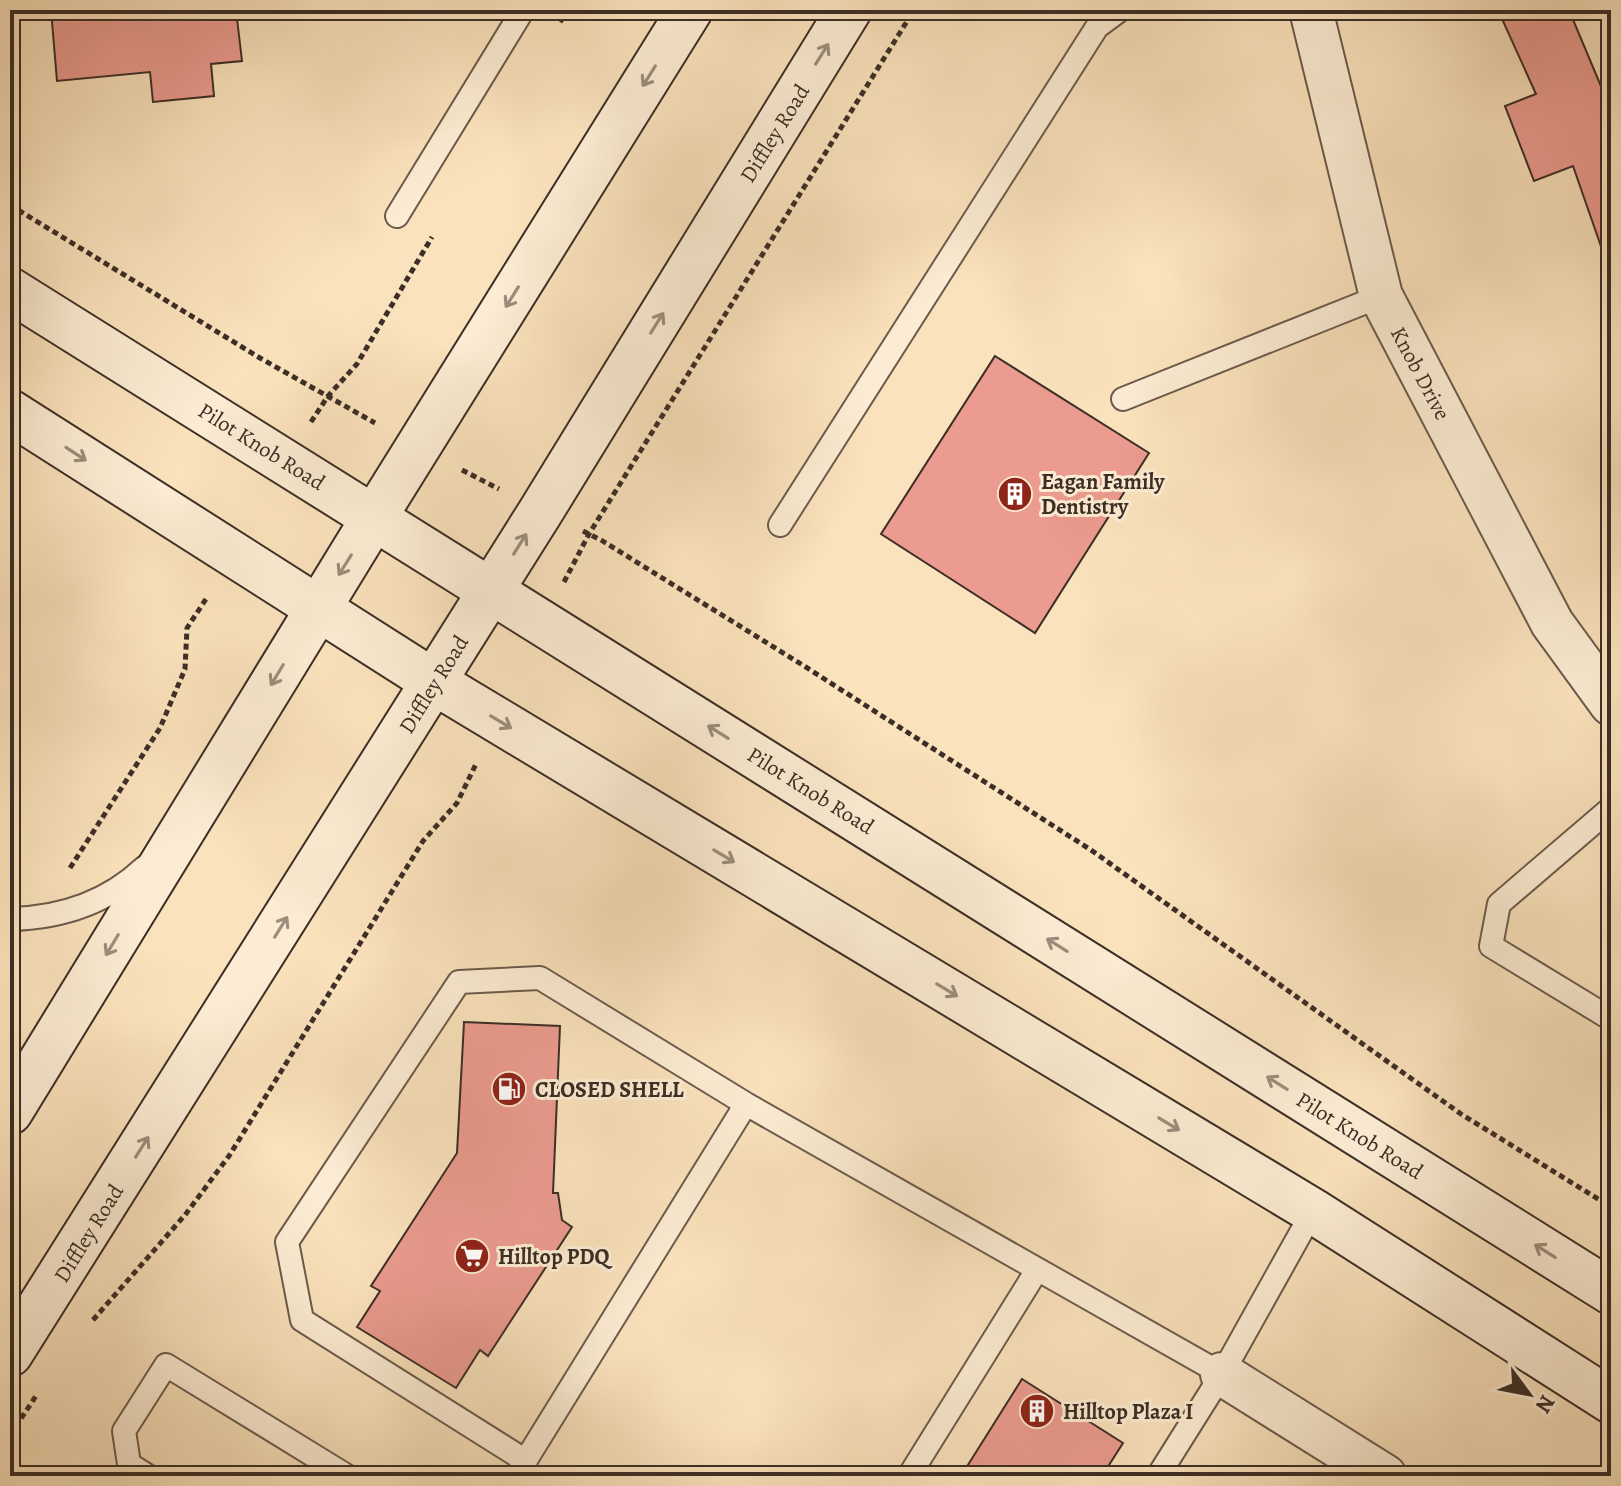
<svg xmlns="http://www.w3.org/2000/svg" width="1621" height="1486" font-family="Alegreya,serif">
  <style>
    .building { fill: #eb9b8f; stroke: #3c2e26; stroke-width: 2 }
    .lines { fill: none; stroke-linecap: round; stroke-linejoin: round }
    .lane-casing { stroke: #6c5b4c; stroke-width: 26 }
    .street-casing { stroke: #6c5b4c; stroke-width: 46 }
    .secondary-casing { stroke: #3c2e26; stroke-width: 48 }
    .path { stroke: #3c2e26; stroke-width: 5; stroke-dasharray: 6 4; stroke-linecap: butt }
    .lane { stroke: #fcecd3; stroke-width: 22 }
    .street { stroke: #fcecd3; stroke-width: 42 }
    .secondary { stroke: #fcecd3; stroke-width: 44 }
    .oneway { stroke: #9c8d7c }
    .labels { text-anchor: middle; stroke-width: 6; stroke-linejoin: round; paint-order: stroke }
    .street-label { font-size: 22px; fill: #3c2e26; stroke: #fcecd3 }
    .poi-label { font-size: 22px; font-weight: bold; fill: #3c2e26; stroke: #fcecd3; text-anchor: start }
  </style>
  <rect width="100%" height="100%" fill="#fae2bc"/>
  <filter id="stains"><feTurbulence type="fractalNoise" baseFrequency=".0025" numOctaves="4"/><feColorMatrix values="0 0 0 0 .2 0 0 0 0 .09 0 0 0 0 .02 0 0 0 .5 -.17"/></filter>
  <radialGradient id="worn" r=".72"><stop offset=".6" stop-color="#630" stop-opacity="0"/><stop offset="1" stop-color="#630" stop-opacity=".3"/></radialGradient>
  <!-- building -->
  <path class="building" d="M 51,10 L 236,10 L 242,61 L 211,64 L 214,96 L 153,102 L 150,72 L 57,81 Z
    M 1498,10 L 1569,10 L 1611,110 L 1611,254 L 1604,255 L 1573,166 L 1534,181 L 1505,106 L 1536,94 Z
    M 995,356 L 1149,453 L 1035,633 L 881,534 Z
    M 464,1022 L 560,1026 L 553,1193 L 558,1193 L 562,1220 L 572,1227 L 488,1356 L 480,1350 L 456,1388 L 357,1327 L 380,1291 L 371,1286 L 457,1153 Z
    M 1022,1379 L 1123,1443 L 1102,1476 L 961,1476 Z"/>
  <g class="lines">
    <!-- lane casing -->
    <g class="lane-casing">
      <path id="lane" d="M 397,216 L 523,10
        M 1123,399 L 1381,296
        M 780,525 L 1097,27 L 1120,10
        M 1611,808 L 1499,904 L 1491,946 L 1611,1019
        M 10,919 C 61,918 108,902 145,867
        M 526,1461 L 302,1320 L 287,1242 L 459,982 L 540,978 L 746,1104
        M 148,1476 L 129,1464 L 124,1431 L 166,1365 L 347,1476
        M 516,1476 L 746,1104 L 1222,1374 L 1313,1211
        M 909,1476 L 1037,1270
        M 1158,1476 L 1222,1374"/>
    </g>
    <!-- street casing -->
    <g class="street-casing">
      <path id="street" d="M 1311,10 L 1381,296 L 1552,623 L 1611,704
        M 1222,1374 L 1385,1476"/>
    </g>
    <!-- secondary casing -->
    <g class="secondary-casing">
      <path id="secondary" d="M 10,290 L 1611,1292
        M 10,412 L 434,682 L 1313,1211 L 1611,1401
        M 10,1112 L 375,516 L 690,10
        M 10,1354 L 541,511 L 849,10"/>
    </g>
    <!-- path -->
    <path class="path" d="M 560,22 L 569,10
      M 10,205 L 260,358 L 375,423
      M 311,422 L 328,396 L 357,364 L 432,237
      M 462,470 L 499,489
      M 583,531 L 601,540 L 801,664 L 1091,850 L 1461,1114 L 1611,1207
      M 564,582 L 589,534 L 914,10
      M 70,868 L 160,728 L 185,669 L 187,628 L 208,596
      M 93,1320 L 185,1215 L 229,1156 L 423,841 L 457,803 L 476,764
      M 10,1435 L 36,1396"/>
    <!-- lane -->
    <use href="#lane" class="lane"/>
    <!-- street -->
    <use href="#street" class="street"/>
    <!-- secondary -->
    <use href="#secondary" class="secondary"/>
  </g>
  <!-- one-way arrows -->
  <defs><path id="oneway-shaft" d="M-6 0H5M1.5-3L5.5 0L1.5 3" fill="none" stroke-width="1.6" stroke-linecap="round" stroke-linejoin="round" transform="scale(2)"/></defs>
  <g class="oneway">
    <use href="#oneway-shaft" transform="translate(822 54) rotate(-58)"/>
    <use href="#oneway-shaft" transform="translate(649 76) rotate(122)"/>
    <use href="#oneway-shaft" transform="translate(512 297) rotate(122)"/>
    <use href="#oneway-shaft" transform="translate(657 323) rotate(-58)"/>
    <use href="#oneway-shaft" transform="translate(76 454) rotate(33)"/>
    <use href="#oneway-shaft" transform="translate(520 544) rotate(-58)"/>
    <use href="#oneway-shaft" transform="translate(345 565) rotate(122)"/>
    <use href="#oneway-shaft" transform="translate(277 675) rotate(121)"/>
    <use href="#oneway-shaft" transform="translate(501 722) rotate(31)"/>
    <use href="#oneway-shaft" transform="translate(718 732) rotate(-148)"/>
    <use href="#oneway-shaft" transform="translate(724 856) rotate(31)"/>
    <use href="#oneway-shaft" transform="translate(281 927) rotate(-58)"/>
    <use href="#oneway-shaft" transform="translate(112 945) rotate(121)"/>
    <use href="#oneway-shaft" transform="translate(1057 945) rotate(-148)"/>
    <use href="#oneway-shaft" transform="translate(947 990) rotate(31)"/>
    <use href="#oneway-shaft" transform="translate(1277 1083) rotate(-148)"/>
    <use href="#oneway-shaft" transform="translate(1169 1124) rotate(31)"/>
    <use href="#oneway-shaft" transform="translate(142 1147) rotate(-58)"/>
    <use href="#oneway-shaft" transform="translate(1545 1251) rotate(-148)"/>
  </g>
  <!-- icons -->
  <defs>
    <g id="building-disc" transform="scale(1.8)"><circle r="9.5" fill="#8f2418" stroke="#fcecd3"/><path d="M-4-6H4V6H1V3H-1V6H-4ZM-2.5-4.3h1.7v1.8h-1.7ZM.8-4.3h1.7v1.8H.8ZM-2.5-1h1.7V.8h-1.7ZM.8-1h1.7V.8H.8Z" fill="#fff"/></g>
    <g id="fuel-disc" transform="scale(1.8)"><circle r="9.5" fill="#8f2418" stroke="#fcecd3"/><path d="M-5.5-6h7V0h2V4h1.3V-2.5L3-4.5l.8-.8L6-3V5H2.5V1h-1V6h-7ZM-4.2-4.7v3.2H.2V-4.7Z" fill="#fff"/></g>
    <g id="supermarket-disc" transform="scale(1.8)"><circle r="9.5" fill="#8f2418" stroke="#fcecd3"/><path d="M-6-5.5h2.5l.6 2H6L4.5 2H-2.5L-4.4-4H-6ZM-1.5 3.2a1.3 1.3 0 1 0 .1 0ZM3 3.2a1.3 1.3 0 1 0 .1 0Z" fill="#fff"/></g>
  </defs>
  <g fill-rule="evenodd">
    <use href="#building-disc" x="1015" y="494"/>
    <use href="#fuel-disc" x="509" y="1089"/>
    <use href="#supermarket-disc" x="472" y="1256"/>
    <use href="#building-disc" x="1037" y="1411"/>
  </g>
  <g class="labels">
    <!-- street labels -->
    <g class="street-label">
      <text transform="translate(774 133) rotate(-58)" y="8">Diffley Road</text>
      <text transform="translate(1421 373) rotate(62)" y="8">Knob Drive</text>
      <text transform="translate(262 446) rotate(32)" y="8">Pilot Knob Road</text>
      <text transform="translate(433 684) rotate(-58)" y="8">Diffley Road</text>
      <text transform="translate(811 790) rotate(32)" y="8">Pilot Knob Road</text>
      <text transform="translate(1360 1135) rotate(32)" y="8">Pilot Knob Road</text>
      <text transform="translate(88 1233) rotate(-58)" y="8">Diffley Road</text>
    </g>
    <!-- poi labels -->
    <g class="poi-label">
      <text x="1041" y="489">Eagan Family<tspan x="1041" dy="25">Dentistry</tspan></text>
      <text x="535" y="1097">CLOSED SHELL</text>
      <text x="498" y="1264">Hilltop PDQ</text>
      <text x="1063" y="1419">Hilltop Plaza I</text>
    </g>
  </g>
  <!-- margin -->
  <rect width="1621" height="1486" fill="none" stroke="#fae2bc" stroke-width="40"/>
  <rect x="12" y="12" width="1597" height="1462" fill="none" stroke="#3c2e26" stroke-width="4"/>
  <rect x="20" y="20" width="1581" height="1446" fill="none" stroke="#3c2e26" stroke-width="2"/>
  <!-- north arrow -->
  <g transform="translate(1529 1394) rotate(122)" stroke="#fcecd3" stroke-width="6" paint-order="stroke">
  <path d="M0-6L14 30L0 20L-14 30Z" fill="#3c2e26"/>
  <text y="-12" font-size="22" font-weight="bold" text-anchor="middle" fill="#3c2e26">N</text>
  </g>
  <rect width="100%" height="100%" filter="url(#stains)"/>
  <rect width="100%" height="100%" fill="url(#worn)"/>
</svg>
